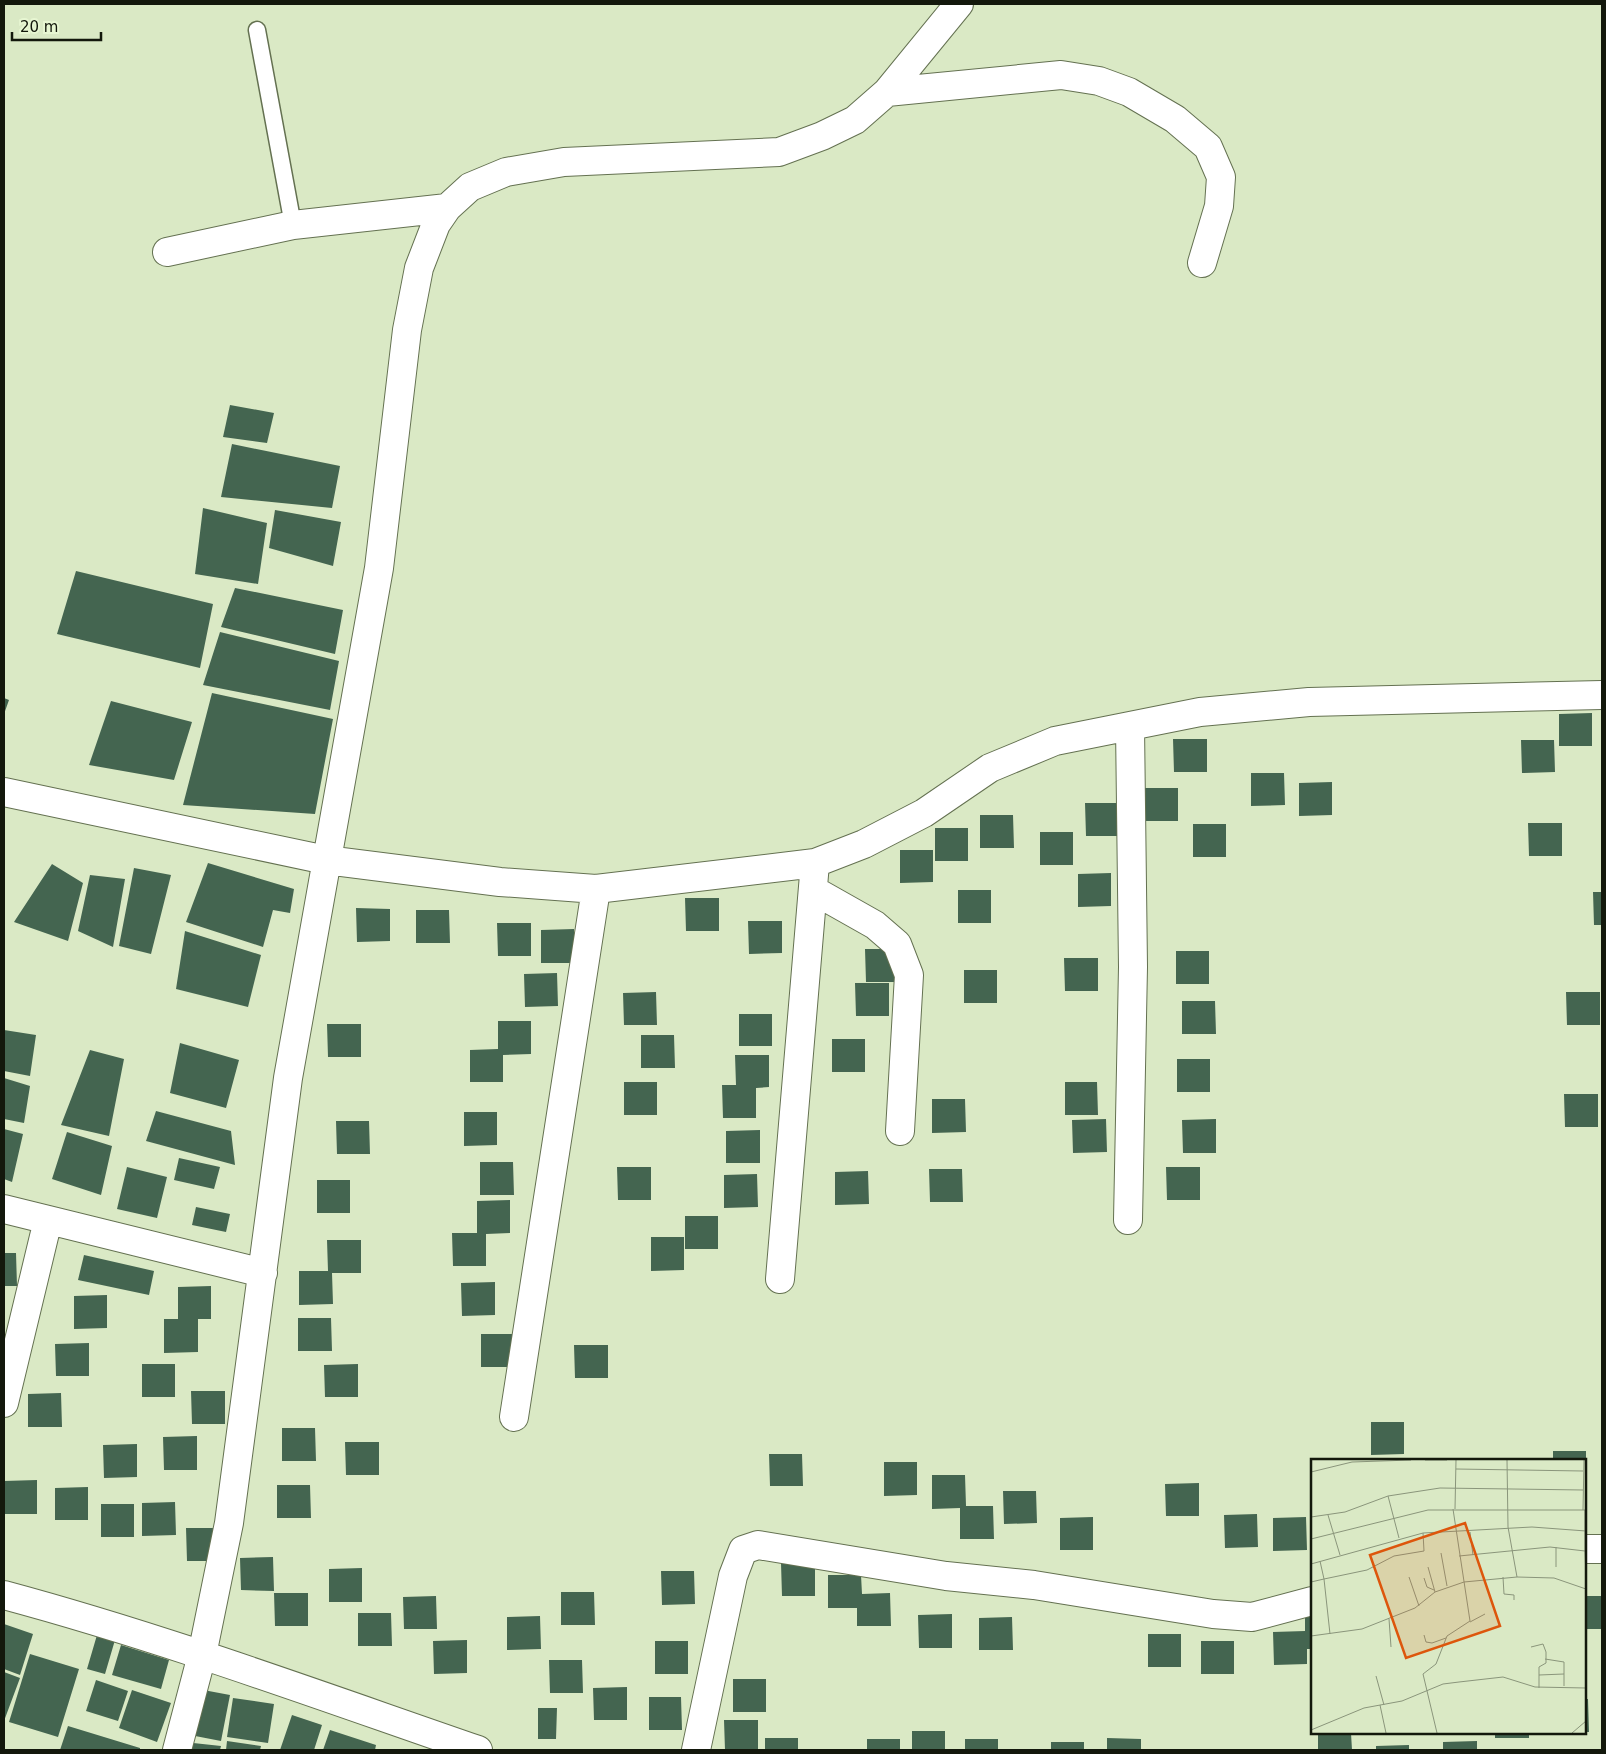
<svg xmlns="http://www.w3.org/2000/svg" width="1606" height="1754" font-family="'DejaVu Sans',sans-serif">
  <style>
    .building { fill: #446550 }
    .lines { fill: none; stroke-linecap: round; stroke-linejoin: round }
    .service-casing { stroke: #647151; stroke-width: 19 }
    .minor-casing { stroke: #647151; stroke-width: 30 }
    .service { stroke: #fff; stroke-width: 16 }
    .minor { stroke: #fff; stroke-width: 28 }
    .inset-road { fill: none; stroke: #8a957b; stroke-width: 1 }
    .view { fill: #dd560c; fill-opacity: 0.15; stroke: #dd560c; stroke-width: 2.5 }
    .inset-edge { fill: none; stroke: #13180c; stroke-width: 2.5 }
  </style>
  <rect width="100%" height="100%" fill="#dae9c5"/>
  <!-- building -->
  <path class="building" d="M 230,405 L 274,413 L 267,443 L 223,437 Z
    M 232,444 L 340,466 L 332,508 L 221,497 Z
    M 203,508 L 267,523 L 258,584 L 195,574 Z
    M 275,510 L 341,522 L 333,566 L 269,548 Z
    M 76,571 L 213,604 L 200,668 L 57,634 Z
    M 235,588 L 343,610 L 335,654 L 221,627 Z
    M 220,632 L 339,661 L 330,710 L 203,685 Z
    M 212,693 L 333,719 L 315,814 L 183,805 Z
    M 4,698 L 9,700 L 4,714 Z
    M 111,701 L 192,722 L 174,780 L 89,765 Z
    M 1592,713 L 1592,746 L 1559,746 L 1559,714 Z
    M 1173,739 L 1207,739 L 1207,772 L 1174,772 Z
    M 1521,740 L 1554,740 L 1555,772 L 1522,773 Z
    M 1251,773 L 1284,773 L 1285,805 L 1251,806 Z
    M 1332,782 L 1332,815 L 1299,816 L 1299,783 Z
    M 1144,788 L 1178,788 L 1178,821 L 1145,821 Z
    M 1085,803 L 1119,803 L 1120,836 L 1086,836 Z
    M 980,815 L 1013,815 L 1014,848 L 980,848 Z
    M 1528,823 L 1562,823 L 1562,856 L 1529,856 Z
    M 1193,824 L 1226,824 L 1226,857 L 1193,857 Z
    M 935,828 L 968,828 L 968,861 L 935,861 Z
    M 1040,832 L 1073,832 L 1073,865 L 1040,865 Z
    M 900,850 L 933,850 L 933,882 L 900,883 Z
    M 208,863 L 294,889 L 290,913 L 273,910 L 263,947 L 186,922 Z
    M 52,864 L 83,883 L 68,941 L 14,922 Z
    M 134,868 L 171,875 L 151,954 L 119,946 Z
    M 1111,873 L 1111,906 L 1078,907 L 1078,874 Z
    M 90,875 L 125,879 L 113,947 L 78,931 Z
    M 958,890 L 991,890 L 991,923 L 958,923 Z
    M 1593,892 L 1602,892 L 1602,925 L 1594,925 Z
    M 685,898 L 719,898 L 719,931 L 686,931 Z
    M 356,908 L 390,909 L 390,941 L 357,942 Z
    M 416,910 L 449,910 L 450,943 L 416,943 Z
    M 748,921 L 782,921 L 782,953 L 749,954 Z
    M 497,923 L 531,923 L 531,956 L 498,956 Z
    M 574,929 L 574,963 L 541,963 L 541,930 Z
    M 185,931 L 261,955 L 248,1007 L 176,989 Z
    M 865,949 L 898,949 L 899,982 L 866,982 Z
    M 1176,951 L 1209,951 L 1209,984 L 1176,984 Z
    M 1064,958 L 1098,958 L 1098,991 L 1065,991 Z
    M 964,970 L 997,970 L 997,1003 L 964,1003 Z
    M 557,973 L 558,1006 L 525,1007 L 524,974 Z
    M 855,983 L 889,983 L 889,1016 L 856,1016 Z
    M 656,992 L 657,1025 L 624,1025 L 623,993 Z
    M 1566,992 L 1600,992 L 1600,1025 L 1567,1025 Z
    M 1182,1001 L 1215,1001 L 1216,1034 L 1182,1034 Z
    M 739,1014 L 772,1014 L 772,1046 L 739,1046 Z
    M 498,1021 L 531,1021 L 531,1054 L 503,1055 L 503,1082 L 470,1082 L 470,1050 L 498,1049 Z
    M 327,1024 L 361,1024 L 361,1057 L 328,1057 Z
    M 4,1030 L 36,1035 L 30,1076 L 4,1071 Z
    M 641,1035 L 674,1035 L 675,1068 L 641,1068 Z
    M 832,1039 L 865,1039 L 865,1072 L 832,1072 Z
    M 180,1043 L 239,1060 L 226,1108 L 170,1093 Z
    M 90,1050 L 124,1059 L 109,1136 L 61,1125 Z
    M 735,1055 L 769,1055 L 769,1087 L 756,1088 L 756,1118 L 723,1118 L 722,1085 L 736,1085 Z
    M 1177,1059 L 1210,1059 L 1210,1092 L 1177,1092 Z
    M 4,1078 L 30,1086 L 24,1123 L 4,1119 Z
    M 624,1082 L 657,1082 L 657,1115 L 624,1115 Z
    M 1065,1082 L 1097,1082 L 1098,1115 L 1065,1115 Z
    M 1564,1094 L 1598,1094 L 1598,1127 L 1565,1127 Z
    M 932,1099 L 965,1099 L 966,1132 L 932,1133 Z
    M 156,1111 L 231,1131 L 235,1165 L 146,1141 Z
    M 464,1112 L 497,1112 L 497,1145 L 464,1146 Z
    M 1106,1119 L 1107,1152 L 1073,1153 L 1072,1120 Z
    M 1216,1119 L 1216,1153 L 1183,1153 L 1182,1120 Z
    M 336,1121 L 369,1121 L 370,1154 L 337,1154 Z
    M 4,1129 L 23,1134 L 12,1182 L 4,1179 Z
    M 760,1130 L 760,1163 L 726,1163 L 726,1131 Z
    M 67,1132 L 112,1146 L 101,1195 L 52,1179 Z
    M 179,1158 L 220,1167 L 214,1189 L 174,1180 Z
    M 480,1162 L 513,1162 L 514,1195 L 480,1195 Z
    M 127,1167 L 167,1177 L 157,1218 L 117,1209 Z
    M 617,1167 L 651,1167 L 651,1200 L 618,1200 Z
    M 1166,1167 L 1200,1167 L 1200,1200 L 1167,1200 Z
    M 929,1169 L 962,1169 L 963,1202 L 930,1202 Z
    M 868,1171 L 869,1204 L 835,1205 L 835,1172 Z
    M 757,1174 L 758,1207 L 724,1208 L 724,1175 Z
    M 317,1180 L 350,1180 L 350,1213 L 317,1213 Z
    M 510,1200 L 510,1233 L 486,1234 L 486,1266 L 453,1266 L 452,1233 L 477,1233 L 477,1201 Z
    M 196,1207 L 230,1214 L 226,1232 L 192,1225 Z
    M 685,1216 L 718,1216 L 718,1249 L 685,1249 Z
    M 651,1237 L 684,1237 L 684,1270 L 651,1271 Z
    M 327,1240 L 361,1240 L 361,1273 L 332,1273 L 333,1304 L 299,1305 L 299,1271 L 328,1271 Z
    M 4,1253 L 16,1253 L 17,1286 L 4,1286 Z
    M 84,1255 L 154,1271 L 149,1295 L 78,1280 Z
    M 495,1282 L 495,1315 L 462,1316 L 461,1283 Z
    M 211,1286 L 211,1319 L 198,1319 L 198,1352 L 164,1353 L 164,1319 L 178,1319 L 178,1287 Z
    M 107,1295 L 107,1328 L 74,1329 L 74,1296 Z
    M 298,1318 L 331,1318 L 332,1351 L 298,1351 Z
    M 481,1334 L 514,1334 L 514,1367 L 481,1367 Z
    M 89,1343 L 89,1376 L 56,1376 L 55,1344 Z
    M 574,1345 L 608,1345 L 608,1378 L 575,1378 Z
    M 142,1364 L 175,1364 L 175,1397 L 142,1397 Z
    M 358,1364 L 358,1397 L 325,1397 L 324,1365 Z
    M 191,1391 L 225,1391 L 225,1424 L 192,1424 Z
    M 61,1393 L 62,1427 L 28,1427 L 28,1394 Z
    M 1371,1422 L 1404,1422 L 1404,1454 L 1371,1455 Z
    M 282,1428 L 315,1428 L 316,1461 L 282,1461 Z
    M 197,1436 L 197,1470 L 164,1470 L 163,1437 Z
    M 345,1442 L 379,1442 L 379,1475 L 346,1475 Z
    M 137,1444 L 137,1477 L 104,1478 L 103,1445 Z
    M 1553,1451 L 1586,1451 L 1586,1460 L 1553,1460 Z
    M 769,1454 L 802,1454 L 803,1486 L 770,1486 Z
    M 884,1462 L 917,1462 L 917,1495 L 884,1496 Z
    M 932,1475 L 965,1475 L 966,1506 L 993,1506 L 994,1539 L 960,1539 L 960,1508 L 932,1509 Z
    M 37,1480 L 37,1514 L 4,1514 L 4,1481 Z
    M 1199,1483 L 1199,1516 L 1166,1516 L 1165,1484 Z
    M 277,1485 L 310,1485 L 311,1518 L 277,1518 Z
    M 88,1487 L 88,1520 L 55,1520 L 55,1488 Z
    M 1003,1491 L 1036,1491 L 1037,1523 L 1004,1524 Z
    M 175,1502 L 176,1535 L 142,1536 L 142,1503 Z
    M 101,1504 L 134,1504 L 134,1537 L 101,1537 Z
    M 1257,1514 L 1258,1547 L 1225,1548 L 1224,1515 Z
    M 1093,1517 L 1093,1550 L 1060,1550 L 1060,1518 Z
    M 1306,1517 L 1307,1550 L 1273,1551 L 1273,1518 Z
    M 186,1528 L 220,1528 L 221,1561 L 187,1561 Z
    M 273,1557 L 274,1591 L 241,1590 L 240,1558 Z
    M 781,1563 L 815,1563 L 815,1596 L 782,1596 Z
    M 362,1568 L 362,1602 L 329,1602 L 329,1569 Z
    M 661,1571 L 694,1571 L 695,1604 L 662,1605 Z
    M 828,1575 L 861,1575 L 862,1594 L 890,1593 L 891,1626 L 857,1626 L 857,1608 L 828,1608 Z
    M 561,1592 L 594,1592 L 595,1625 L 561,1625 Z
    M 274,1593 L 308,1593 L 308,1626 L 275,1626 Z
    M 436,1596 L 437,1629 L 404,1629 L 403,1597 Z
    M 1585,1596 L 1602,1596 L 1602,1629 L 1585,1629 Z
    M 358,1613 L 391,1613 L 392,1646 L 358,1646 Z
    M 952,1614 L 952,1648 L 919,1648 L 918,1615 Z
    M 540,1616 L 541,1649 L 507,1650 L 507,1617 Z
    M 1305,1616 L 1312,1616 L 1312,1649 L 1307,1649 L 1307,1664 L 1274,1665 L 1273,1632 L 1305,1631 Z
    M 1012,1617 L 1013,1650 L 979,1650 L 979,1618 Z
    M 4,1624 L 33,1634 L 20,1675 L 4,1669 Z
    M 1148,1634 L 1181,1634 L 1181,1667 L 1148,1667 Z
    M 97,1635 L 115,1640 L 105,1674 L 87,1669 Z
    M 467,1640 L 467,1673 L 434,1674 L 433,1641 Z
    M 655,1641 L 688,1641 L 688,1674 L 655,1674 Z
    M 1201,1641 L 1234,1641 L 1234,1674 L 1201,1674 Z
    M 121,1645 L 169,1660 L 161,1689 L 112,1675 Z
    M 30,1654 L 79,1669 L 58,1737 L 9,1722 Z
    M 549,1660 L 582,1660 L 583,1693 L 550,1693 Z
    M 4,1672 L 20,1678 L 4,1721 Z
    M 733,1679 L 766,1679 L 766,1712 L 733,1712 Z
    M 96,1680 L 128,1691 L 118,1721 L 86,1711 Z
    M 627,1687 L 627,1720 L 594,1720 L 593,1688 Z
    M 198,1689 L 230,1695 L 221,1741 L 190,1735 Z
    M 132,1690 L 171,1703 L 157,1742 L 119,1728 Z
    M 649,1697 L 681,1697 L 682,1730 L 649,1730 Z
    M 233,1698 L 274,1704 L 268,1743 L 227,1737 Z
    M 1585,1699 L 1588,1699 L 1589,1732 L 1585,1732 Z
    M 538,1708 L 557,1708 L 556,1739 L 538,1739 Z
    M 292,1715 L 322,1725 L 314,1750 L 280,1750 Z
    M 724,1720 L 758,1720 L 758,1750 L 725,1750 Z
    M 68,1726 L 140,1748 L 140,1750 L 60,1750 Z
    M 330,1730 L 376,1745 L 375,1750 L 323,1750 Z
    M 912,1731 L 945,1731 L 945,1750 L 912,1750 Z
    M 1318,1733 L 1351,1733 L 1352,1750 L 1318,1750 Z
    M 1495,1733 L 1529,1733 L 1529,1738 L 1495,1738 Z
    M 765,1738 L 798,1738 L 798,1750 L 765,1750 Z
    M 1107,1738 L 1141,1739 L 1141,1750 L 1107,1750 Z
    M 867,1739 L 900,1739 L 900,1750 L 867,1750 Z
    M 965,1739 L 998,1739 L 998,1750 L 965,1750 Z
    M 227,1741 L 261,1746 L 260,1750 L 226,1750 Z
    M 1477,1741 L 1477,1750 L 1443,1750 L 1443,1742 Z
    M 184,1742 L 221,1746 L 220,1750 L 183,1750 Z
    M 1051,1742 L 1084,1742 L 1084,1750 L 1051,1750 Z
    M 1409,1745 L 1409,1750 L 1376,1750 L 1376,1746 Z"/>
  <g class="lines">
    <!-- service casing -->
    <g class="service-casing">
      <path id="service" d="M 257,30 L 293,225"/>
    </g>
    <!-- minor casing -->
    <g class="minor-casing">
      <path id="minor" d="M 887,92 L 1061,75 L 1099,81 L 1129,92 L 1175,119 L 1208,147 L 1221,177 L 1219,206 L 1202,263
        M 167,252 L 293,225 L 447,208
        M 4,792 L 326,860 L 500,882 L 596,889 L 815,863 L 864,844 L 924,813 L 990,768 L 1055,741 L 1200,712 L 1309,702 L 1602,695
        M 813,890 L 875,925 L 897,944 L 909,975 L 900,1131
        M 4,1209 L 263,1273
        M 1128,1220 L 1133,967 L 1130,726
        M 780,1279 L 815,863
        M 4,1403 L 48,1220
        M 514,1417 L 596,889
        M 1585,1549 L 1602,1549
        M 4,1595 C 164,1638 321,1696 478,1750
        M 177,1750 L 202,1655 L 229,1523 L 288,1078 L 379,568 L 407,330 L 419,268 L 436,224 L 447,208 L 470,187 L 506,172 L 564,162 L 779,152 L 822,136 L 855,120 L 887,92 L 959,4
        M 696,1750 L 733,1576 L 743,1550 L 758,1545 L 946,1576 L 1034,1585 L 1213,1614 L 1252,1617 L 1312,1601"/>
    </g>
    <!-- service -->
    <use href="#service" class="service"/>
    <!-- minor -->
    <use href="#minor" class="minor"/>
  </g>
  <!-- overview -->
  <g transform="translate(1311 1459)">
    <rect width="275" height="275" fill="#dae9c5"/>
    <path class="inset-road" d="M 114,1 L 136,1M 196,1 L 197,68 L 206,118M 145,10 L 272,12M 0,13 L 41,3 L 100,1M 77,37 L 88,79M 144,50 L 145,1M 272,51 L 273,1M 17,56 L 29,96M 0,58 L 34,53 L 77,37 L 129,29 L 272,31M 159,73 L 162,96M 0,80 L 117,51 L 275,51M 274,92 L 275,119M 130,94 L 136,127M 148,97 L 239,88 L 274,92 L 274,51M 9,102 L 13,120 L 56,111 L 83,97 L 113,92 L 112,74M 0,105 L 112,74 L 221,68 L 275,72M 117,108 L 124,133M 245,108 L 245,88M 98,118 L 108,147M 192,118 L 193,135 L 203,136 L 203,141M 113,119 L 116,128 L 123,131M 0,123 L 13,120 L 19,175M 78,160 L 80,188M 159,163 L 174,155M 113,176 L 115,183 L 121,184 L 135,179M 0,177 L 51,170 L 104,149 L 124,133 L 153,123 L 206,118 L 243,119 L 275,130M 220,188 L 232,185 L 235,193 L 235,204 L 228,208 L 228,229M 234,200 L 253,203 L 253,227M 228,216 L 253,215M 65,217 L 73,246M 69,246 L 75,274M 0,271 L 53,249 L 91,242 L 132,225 L 148,223 L 192,218 L 224,228 L 275,229M 126,274 L 112,215 L 125,205 L 136,177 L 159,162 L 142,50M 261,274 L 275,262"/>
    <path class="view" d="M 154,64 L 189,167 L 95,199 L 59,96 Z"/>
    <rect width="275" height="275" class="inset-edge"/>
  </g>
  <!-- border -->
  <rect width="1606" height="1754" fill="none" stroke="#13180c" stroke-width="10"/>
  <!-- scale -->
  <path d="M12 32v8h89v-8" fill="none" stroke="#13180c" stroke-width="2.5"/>
  <text x="20" y="32" font-size="15" fill="#13180c" stroke="#e7f6d2" stroke-width="4" paint-order="stroke">20 m</text>
</svg>
